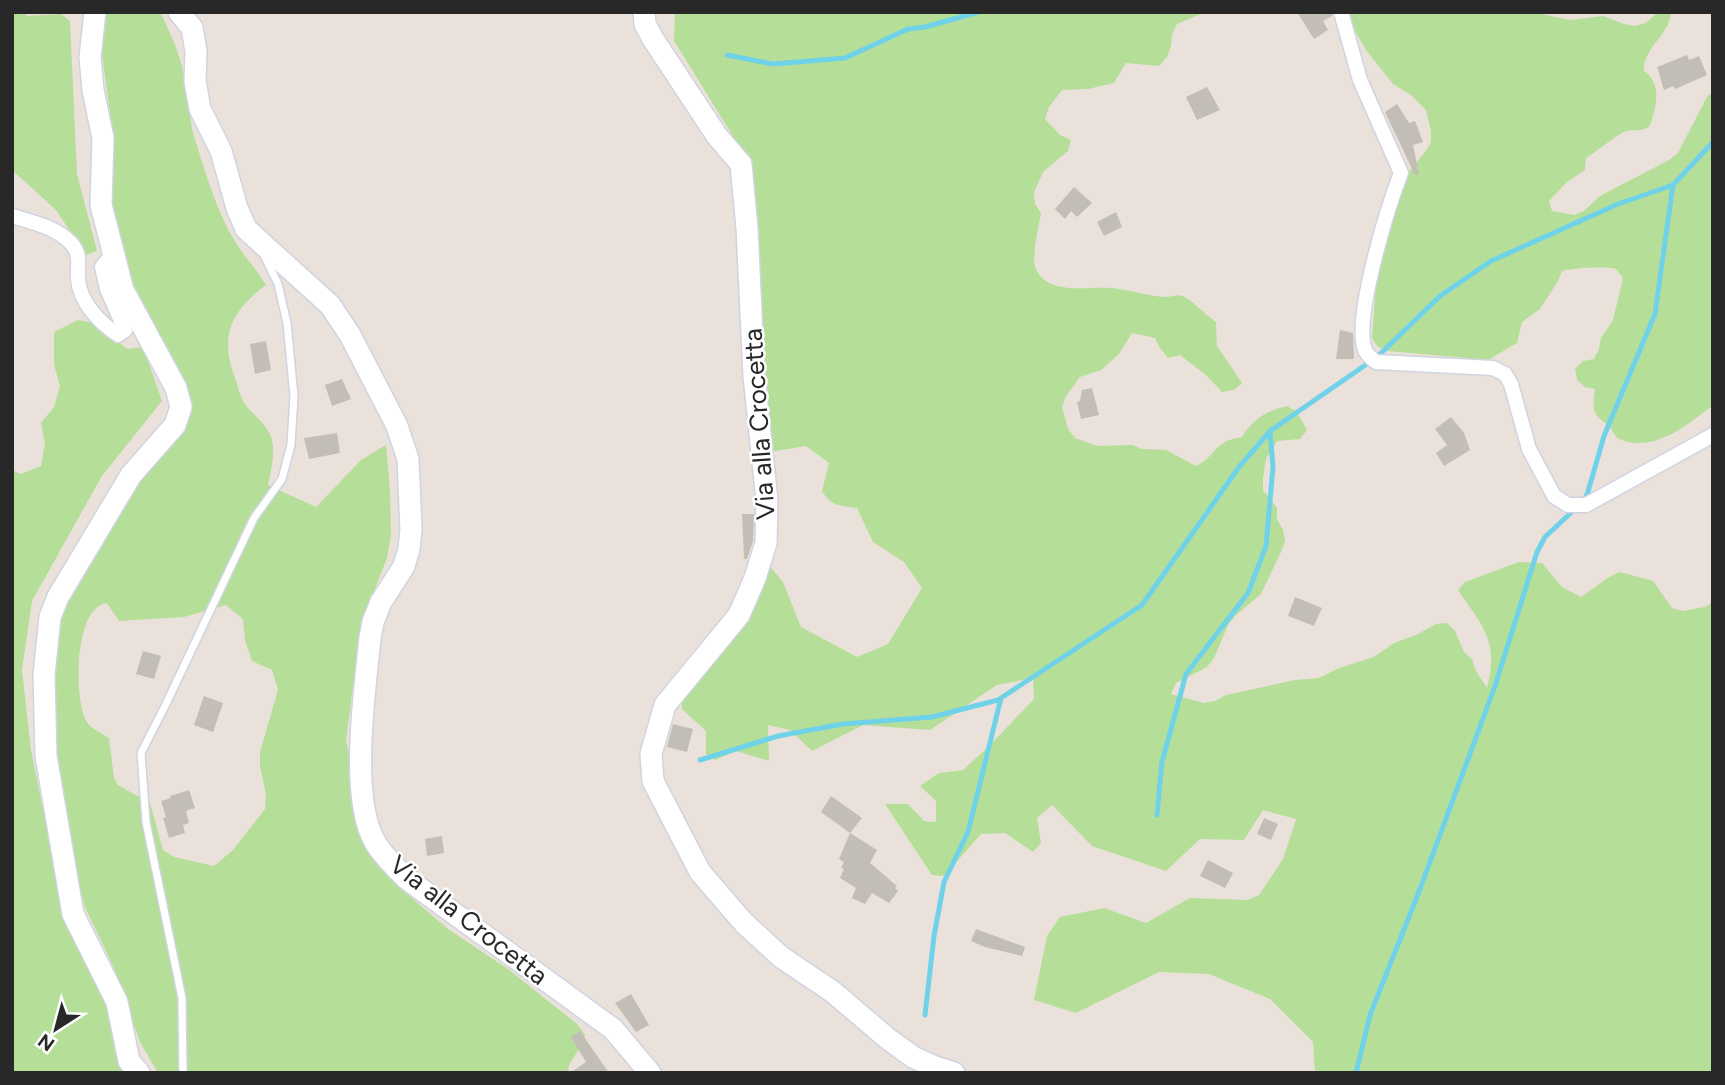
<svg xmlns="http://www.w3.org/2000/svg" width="1725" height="1085" font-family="Figtree,sans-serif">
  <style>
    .green { fill: #b5df98; fill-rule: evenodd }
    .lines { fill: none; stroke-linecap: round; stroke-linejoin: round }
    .stream { stroke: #70d2e8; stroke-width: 5 }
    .building { fill: #c2bdb5 }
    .lane-casing { stroke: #cfd4e0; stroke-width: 10 }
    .street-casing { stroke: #cfd4e0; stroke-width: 17 }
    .secondary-casing { stroke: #cfd4e0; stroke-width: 24 }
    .lane { stroke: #fff; stroke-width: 7 }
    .street { stroke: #fff; stroke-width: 14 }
    .secondary { stroke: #fff; stroke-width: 21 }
    .labels { text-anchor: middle; stroke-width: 5; stroke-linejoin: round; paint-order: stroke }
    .street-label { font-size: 26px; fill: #282828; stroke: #fff }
  </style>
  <rect width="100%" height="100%" fill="#eae1da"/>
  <!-- green -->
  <path class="green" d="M 12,12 L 24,12 L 27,16 L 61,14 L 70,21 L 77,174 L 97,251 L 86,255 L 56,210 L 12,170 Z
    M 103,12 L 160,12 C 173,37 182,61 187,88 C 190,104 189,120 194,136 C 204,168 217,213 235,241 C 244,257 257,269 266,285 C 231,311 219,336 235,378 C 238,386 240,396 244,403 C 252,414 266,423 271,437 C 276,452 271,470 268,485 L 316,507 L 361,460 L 386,445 L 390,489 L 391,536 L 387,558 L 361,625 L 346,741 L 374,858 L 399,887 L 448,929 L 508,969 L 577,1024 L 585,1035 C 582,1048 573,1056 568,1068 L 570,1073 L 158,1073 L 140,1042 L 114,968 L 85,907 L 66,841 L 52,747 L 50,689 L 58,612 L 133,485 L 178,439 L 188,419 L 182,378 L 130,279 L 117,232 L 110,198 L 112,127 L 101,47 ZM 107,603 L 119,621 L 184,617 L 226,605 L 243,619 L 245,640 L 252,661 L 272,670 L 278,690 L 260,752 L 260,766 L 266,794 L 265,809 L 233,850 L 214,866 L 174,857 L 163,850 L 150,803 L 118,785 L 114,778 L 109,738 C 102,733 91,729 87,722 C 73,700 74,606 107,603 Z
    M 675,12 L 1205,12 L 1177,24 L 1172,35 L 1171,46 L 1167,57 L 1159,66 L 1126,63 L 1114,83 L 1088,89 L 1062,90 L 1049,107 L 1045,119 L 1060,135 L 1071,140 L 1068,151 L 1043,172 L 1034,192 L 1035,204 L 1041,213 C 1039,225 1032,255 1035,266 C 1045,297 1088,286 1112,288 C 1130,290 1148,296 1166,297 C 1171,297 1177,294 1182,296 C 1191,299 1207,316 1216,322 L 1217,346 L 1242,383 L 1234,390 L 1222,392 L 1207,376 L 1180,355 L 1168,358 L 1160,348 L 1155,338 L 1132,333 L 1119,354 L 1101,370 L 1080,377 L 1066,396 L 1062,407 L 1068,429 L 1075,438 L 1097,446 L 1133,445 L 1142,449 L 1166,450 L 1196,466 C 1217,456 1213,441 1242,437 C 1253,419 1266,411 1287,406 L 1296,411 L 1307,430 L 1300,439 L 1277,441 L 1266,459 L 1263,479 L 1263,490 L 1277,508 L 1277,519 L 1283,530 L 1285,541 L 1281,552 L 1261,594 L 1235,616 L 1228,625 L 1214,658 L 1207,667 L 1176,683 L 1171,694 L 1204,703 L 1215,701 L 1226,695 L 1295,680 L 1319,678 L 1339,668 L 1374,657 L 1394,643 L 1416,635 L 1436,624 L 1447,623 L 1455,631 L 1464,652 L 1472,659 L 1476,671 L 1487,688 C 1499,641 1483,627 1458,590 L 1465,582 L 1519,562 L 1542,563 L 1562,587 L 1581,597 L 1609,577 L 1620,572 L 1653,581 L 1672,608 L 1683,611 L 1705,607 L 1713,602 L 1713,1073 L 1315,1073 L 1313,1042 L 1270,999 L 1209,974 L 1159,972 L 1076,1013 L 1034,1000 L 1047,936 L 1060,917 L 1104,908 L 1146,923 L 1190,898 L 1248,900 L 1259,895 L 1283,859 L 1296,819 L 1263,810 L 1244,840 L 1200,839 L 1166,871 L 1092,846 L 1052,805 L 1037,818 L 1041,843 L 1033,852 L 1005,833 L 981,834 L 944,876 L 932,875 L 885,804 L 908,804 L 924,821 L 936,822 L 936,801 L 920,786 L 939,773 L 963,770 L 988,747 L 1034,699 L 1033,678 L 997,685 L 930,730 L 863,725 L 812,751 L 790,730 L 768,725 L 769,761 L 736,751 L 715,760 L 706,754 L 706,731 L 682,709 L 681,698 L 766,562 L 783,582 L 801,627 L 857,657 L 888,644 L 922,588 L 904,562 L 873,542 L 857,508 C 841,506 831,506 822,491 L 829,463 L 806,446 L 769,452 L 741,149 L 674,41 Z
    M 1350,12 L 1532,12 L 1570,20 L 1603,16 L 1624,24 L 1635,26 L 1646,23 L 1658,12 L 1671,14 C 1668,36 1643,48 1644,71 C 1663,83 1656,110 1649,127 C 1639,132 1635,129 1626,131 C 1618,134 1596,152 1586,158 L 1585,170 L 1567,182 L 1549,201 L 1552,211 L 1574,215 L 1584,211 L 1600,196 L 1669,160 L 1678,153 L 1708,95 L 1713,94 L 1713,405 C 1686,426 1652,455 1617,438 C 1604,413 1589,425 1595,389 L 1585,387 L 1577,380 L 1575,369 L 1583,361 L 1594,359 L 1599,349 L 1601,338 L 1613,320 L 1623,278 L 1616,269 C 1605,266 1574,268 1562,271 L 1558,281 L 1540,309 L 1522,322 L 1517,343 L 1488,360 L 1388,351 L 1378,347 L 1372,338 L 1376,285 L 1385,240 L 1405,176 L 1426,151 L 1431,142 L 1431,131 L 1426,110 L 1411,95 L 1393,84 L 1366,50 L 1354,29 Z
    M 78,320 L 89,322 L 128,349 L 140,347 L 146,355 L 162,401 L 102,476 L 32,601 L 22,670 L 31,750 L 64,914 L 108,1011 L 118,1063 L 125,1073 L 12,1073 L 12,470 L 21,474 L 41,466 L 45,444 L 41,423 L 54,407 L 60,386 L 54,365 L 54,332 Z"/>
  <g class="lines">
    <!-- stream -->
    <path class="stream" d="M 727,55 L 773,64 L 845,58 L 908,29 L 925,27 L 979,12
      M 1582,502 L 1587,495 L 1604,436 L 1655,314 L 1673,185
      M 700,760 L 778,736 L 843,724 L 932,717 L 998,700 L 1142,605 L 1239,467 L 1270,431 L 1377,357 L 1440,296 L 1491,261 L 1618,204 L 1673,185 L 1713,142
      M 1157,815 L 1162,762 L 1186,674 L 1248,593 L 1266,546 L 1273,467 L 1270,431
      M 925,1015 L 934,936 L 944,882 L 968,832 L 1001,698
      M 1356,1073 L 1370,1015 L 1420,889 L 1495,686 L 1537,552 L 1545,537 L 1575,509"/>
  </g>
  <!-- building -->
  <path class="building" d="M 1297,12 L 1332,12 L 1332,16 L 1323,21 L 1328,30 L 1314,39 Z
    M 1687,55 L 1689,60 L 1699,56 L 1707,75 L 1675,89 L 1673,86 L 1664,90 L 1657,67 Z
    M 1207,87 L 1220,110 L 1197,120 L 1186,97 Z
    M 1397,104 L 1409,123 L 1415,121 L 1423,142 L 1413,145 L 1419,174 L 1415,175 L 1385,112 Z
    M 1074,187 L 1092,203 L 1077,217 L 1071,211 L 1065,219 L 1055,209 Z
    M 1116,212 L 1122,227 L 1104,236 L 1097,222 Z
    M 1340,330 L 1353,333 L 1354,359 L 1336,359 Z
    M 266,341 L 271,370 L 255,374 L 250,344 Z
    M 342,379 L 351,399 L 332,406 L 325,385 Z
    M 1092,388 L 1099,415 L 1081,419 L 1077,402 L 1080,401 L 1082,390 Z
    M 1451,417 L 1464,433 L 1470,450 L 1444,466 L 1436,453 L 1447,445 L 1435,429 Z
    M 337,433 L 340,453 L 309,459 L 304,438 Z
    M 742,514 L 754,514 L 753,541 L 747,559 L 744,559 Z
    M 1295,597 L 1322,608 L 1314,626 L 1288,616 Z
    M 143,651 L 161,656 L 154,679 L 136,674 Z
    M 204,696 L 223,703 L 213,732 L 194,725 Z
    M 673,724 L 693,729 L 687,752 L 667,747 Z
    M 189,790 L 195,808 L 186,811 L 189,823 L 183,825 L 185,833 L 169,838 L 163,818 L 166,817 L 161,801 L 171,798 L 170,796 Z
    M 831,796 L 862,818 L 850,833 L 821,812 Z
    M 1264,818 L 1278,824 L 1271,840 L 1257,834 Z
    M 850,833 L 877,850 L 870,863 L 897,886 L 895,888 L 898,891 L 889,903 L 872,893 L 865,904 L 852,898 L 856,888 L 840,878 L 844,869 L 841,868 L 844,862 L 839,859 Z
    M 442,836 L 444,853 L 427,856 L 425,839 Z
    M 1208,860 L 1233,873 L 1225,888 L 1200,876 Z
    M 976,929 L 1025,947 L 1022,956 L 985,947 L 971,941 Z
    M 631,994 L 649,1025 L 636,1032 L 615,1003 Z
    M 580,1031 L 609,1073 L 570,1073 L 586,1062 L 571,1037 Z"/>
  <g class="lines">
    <!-- lane casing -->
    <g class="lane-casing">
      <path id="lane" d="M 183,1073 L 182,998 L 146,822 L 141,753 L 166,704 L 254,518 L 282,479 L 291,445 L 294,396 L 287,323 L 278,284 L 263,253"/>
    </g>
    <!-- street casing -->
    <g class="street-casing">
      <path id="street" d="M 1341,12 L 1360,80 L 1401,173 C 1388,206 1353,319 1365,350 C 1367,355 1372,359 1376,362 L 1493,368 L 1505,374 L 1511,384 L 1529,449 L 1554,496 L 1568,505 L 1586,505 L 1713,435
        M 12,216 C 32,222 56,227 71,243 C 82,255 77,265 78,279 C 80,303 100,323 118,335 L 125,330 L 107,289 L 102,267 L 113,253"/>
    </g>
    <!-- secondary casing -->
    <g class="secondary-casing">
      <path id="secondary" d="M 95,12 L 90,57 L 93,90 L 103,138 L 101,205 L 123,290 L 176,388 L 181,407 L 175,425 L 131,475 L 58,597 L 50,617 L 44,675 L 46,756 L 73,914 L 117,1002 L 129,1061 L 139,1073
        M 179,12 L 192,28 L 196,51 L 195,81 L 200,109 L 221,151 L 237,208 L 246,229 L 330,305 L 350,335 L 397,426 L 408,459 L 411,529 L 409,549 L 404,566 L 381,602 L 373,622 L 370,638 C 365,690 349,797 375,842 C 383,856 396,868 407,879 L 613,1029 L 650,1073
        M 644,12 L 645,24 L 653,39 L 717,136 L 741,164 L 747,228 L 754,376 L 767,501 L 766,543 L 755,578 L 739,615 L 665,705 L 651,754 L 653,781 L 700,872 L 744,923 L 781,957 L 833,992 L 887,1038 L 913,1057 L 935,1067 L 954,1073"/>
    </g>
    <!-- lane -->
    <use href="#lane" class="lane"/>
    <!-- street -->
    <use href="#street" class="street"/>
    <!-- secondary -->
    <use href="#secondary" class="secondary"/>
  </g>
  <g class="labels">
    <!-- street labels -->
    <g class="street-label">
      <text transform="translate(759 424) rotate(-94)" y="9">Via alla Crocetta</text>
      <text transform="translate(469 920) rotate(38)" y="9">Via alla Crocetta</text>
    </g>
  </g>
  <!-- border -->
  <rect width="1725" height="1085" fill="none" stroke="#282828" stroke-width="28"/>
  <!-- north arrow -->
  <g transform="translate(56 1029) rotate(216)" stroke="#ffffff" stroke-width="5" paint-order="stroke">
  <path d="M0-5L12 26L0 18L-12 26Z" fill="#282828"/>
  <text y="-10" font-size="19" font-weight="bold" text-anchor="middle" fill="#282828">N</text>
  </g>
</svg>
